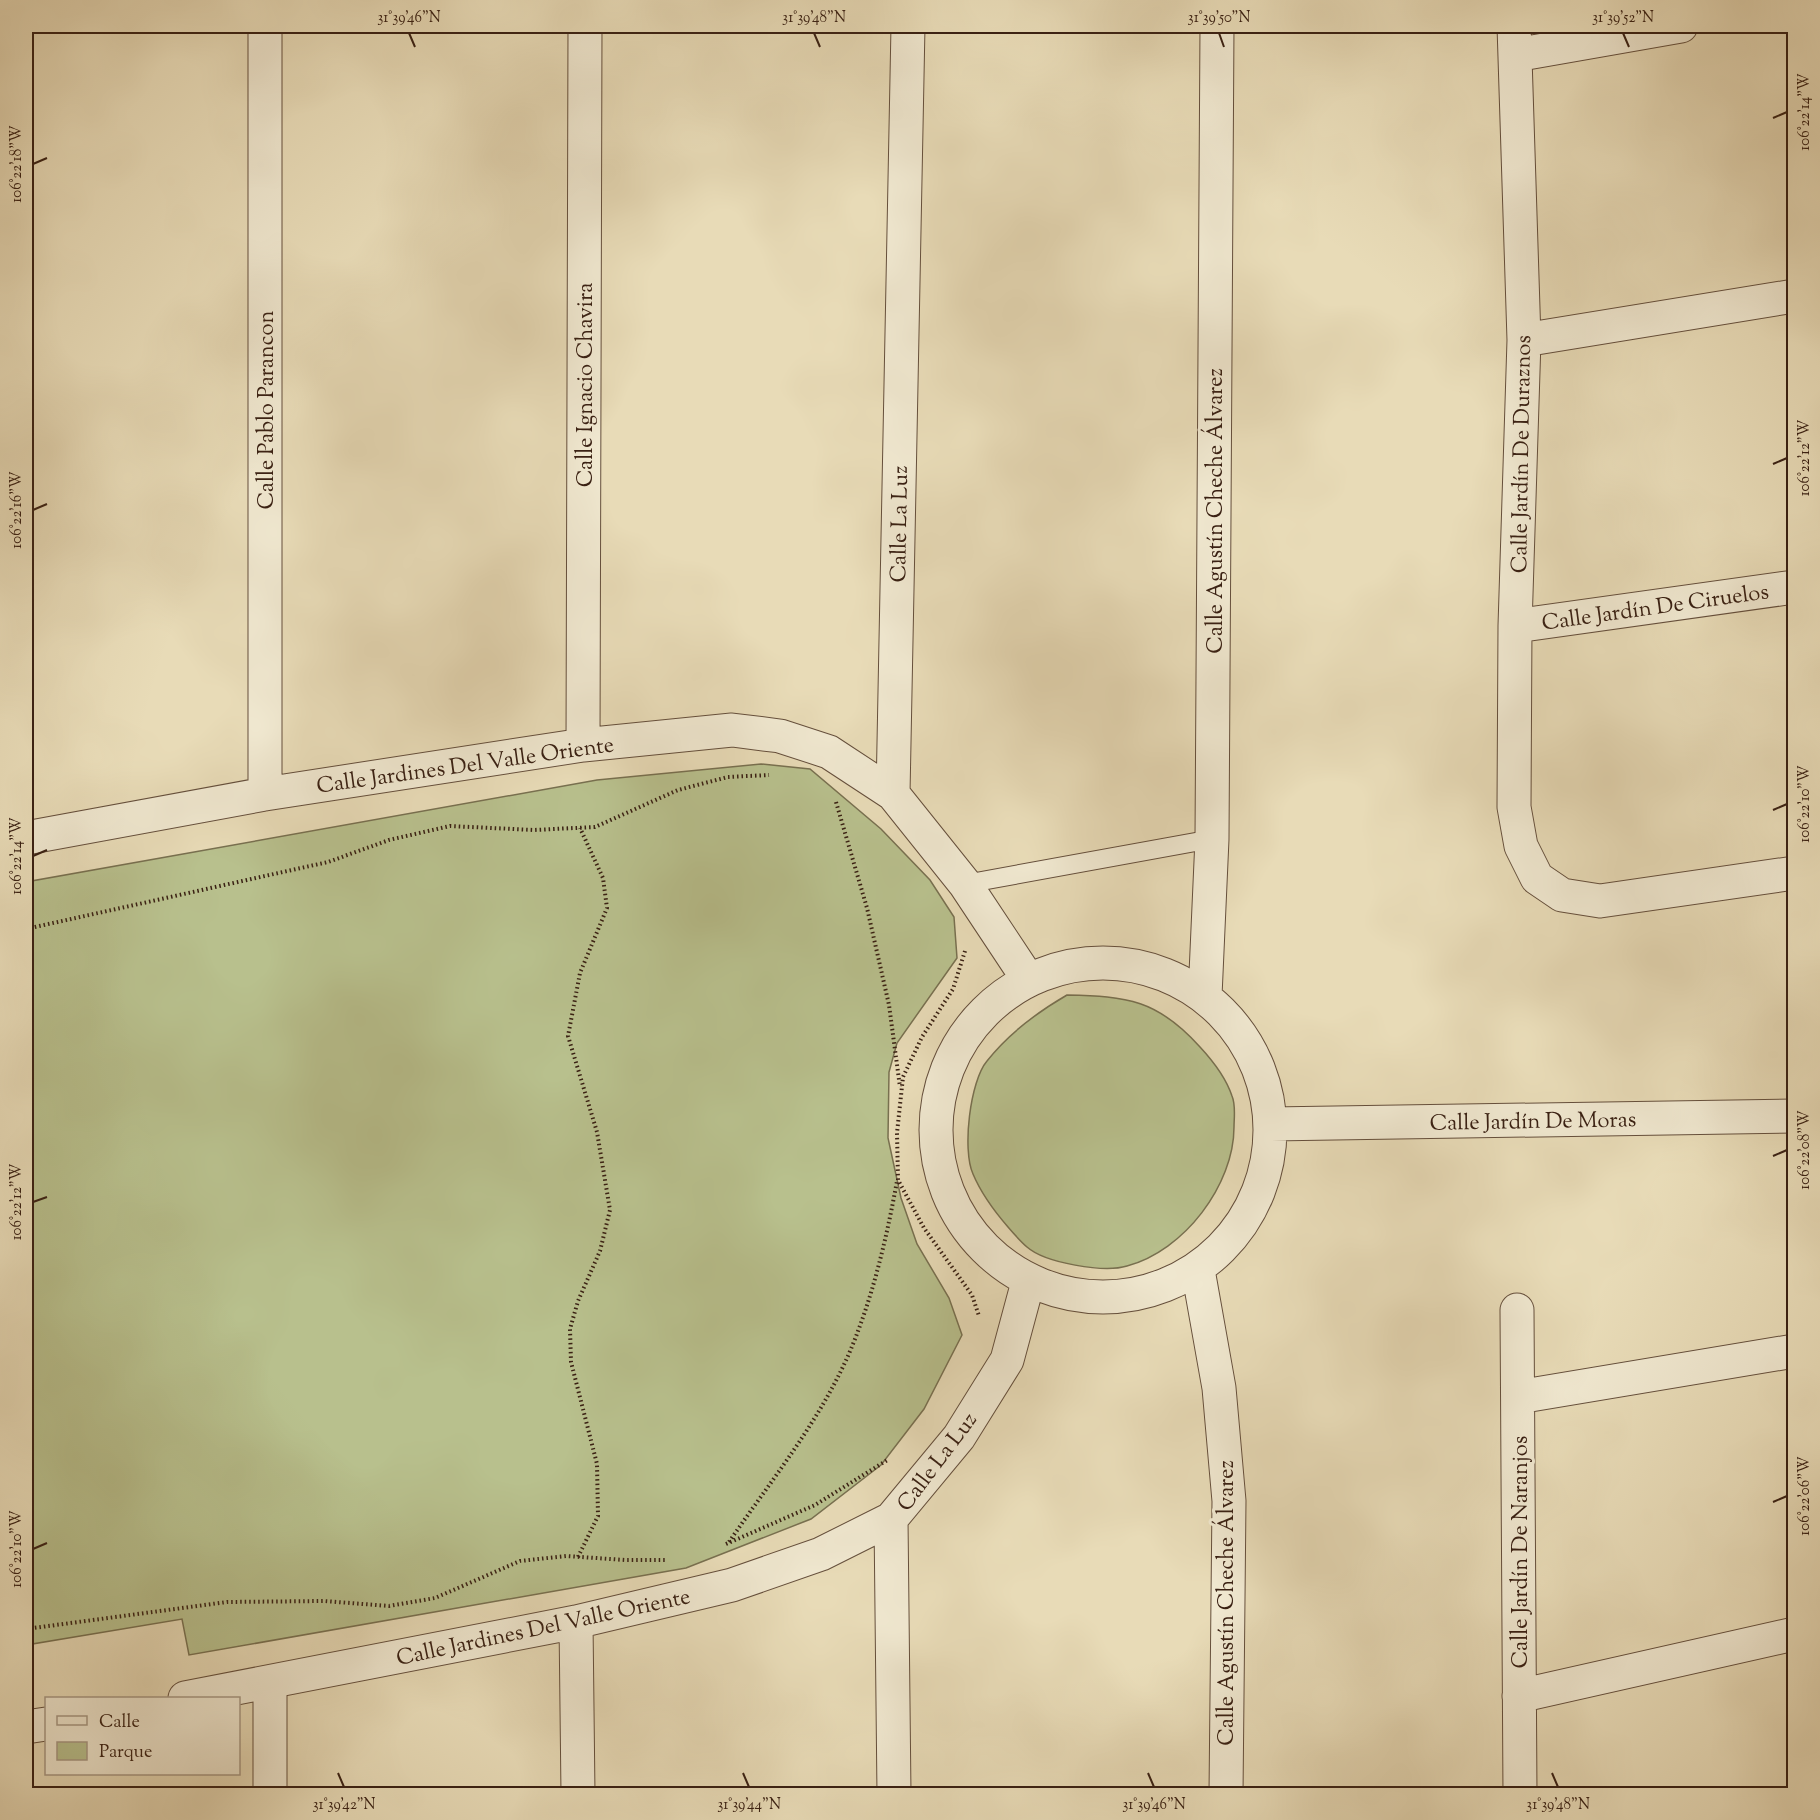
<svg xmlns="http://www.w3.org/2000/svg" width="1820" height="1820" font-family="'Sorts Mill Goudy',serif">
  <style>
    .green { fill: #b8c08d; stroke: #787050; stroke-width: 1.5 }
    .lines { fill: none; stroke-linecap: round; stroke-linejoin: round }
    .lane-casing { stroke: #654f3c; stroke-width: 20 }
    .street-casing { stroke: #654f3c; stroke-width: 35 }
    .path { stroke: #392013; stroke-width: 4; stroke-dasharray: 1.5 3; stroke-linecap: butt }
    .lane { stroke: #f0e8d0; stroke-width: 18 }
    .street { stroke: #f0e8d0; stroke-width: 33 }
    .ticks { fill: none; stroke: #392013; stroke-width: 2 }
    .labels { text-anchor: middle; stroke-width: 6; stroke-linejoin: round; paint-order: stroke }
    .street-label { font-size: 22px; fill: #392013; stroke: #f0e8d0 }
    .neatline { fill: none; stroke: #392013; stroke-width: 2 }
    .ticks-label { font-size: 15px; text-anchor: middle; fill: #392013 }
  </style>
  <rect width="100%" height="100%" fill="#e8dbb7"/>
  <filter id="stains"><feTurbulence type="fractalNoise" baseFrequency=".00333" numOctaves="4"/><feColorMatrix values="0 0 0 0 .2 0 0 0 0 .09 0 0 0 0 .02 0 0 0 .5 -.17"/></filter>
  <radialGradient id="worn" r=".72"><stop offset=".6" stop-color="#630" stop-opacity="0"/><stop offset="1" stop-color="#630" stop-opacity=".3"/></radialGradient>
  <!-- green -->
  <path class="green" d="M 761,764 L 810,769 L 881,829 L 930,880 L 954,917 L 957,958 L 897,1043 L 889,1072 L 888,1138 L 901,1198 L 917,1244 L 949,1298 L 962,1335 L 924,1409 L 881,1465 L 811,1519 L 686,1568 L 189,1655 L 182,1619 L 26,1645 L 26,882 L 597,780 Z
    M 1067,995 C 1127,996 1158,1000 1200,1047 C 1213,1061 1226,1078 1232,1096 C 1236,1105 1234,1118 1234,1127 C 1234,1185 1184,1251 1127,1266 C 1104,1273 1045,1263 1027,1247 C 1020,1241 1014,1234 1008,1227 C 995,1212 981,1193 973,1174 C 962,1150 970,1081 987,1061 C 1009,1033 1036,1013 1067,995 Z"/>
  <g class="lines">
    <!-- lane casing -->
    <g class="lane-casing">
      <path id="lane" d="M 965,884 L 1212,839"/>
    </g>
    <!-- street casing -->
    <g class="street-casing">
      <path id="street" d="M 1514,26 L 1524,340 L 1515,626 L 1514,807 L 1521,846 L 1537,878 L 1562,895 L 1600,901 L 1794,873
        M 1515,55 L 1681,26
        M 1524,340 L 1794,296
        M 1515,626 L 1794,587
        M 583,745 L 585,26
        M 265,794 L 265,26
        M 893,794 L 908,26
        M 26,838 L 265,794 L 583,745 L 732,730 L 780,736 L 829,752 L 893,794 L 965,884 L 1028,979
        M936 1130a167 167 0 1 1 334 0a167 167 0 1 1-334 0Z
        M 1205,996 L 1212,839 L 1217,26
        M 1271,1124 L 1794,1116
        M 1198,1270 L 1219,1388 L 1229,1501 L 1226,1794
        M 1517,1310 L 1520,1794
        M 1518,1397 L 1794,1351
        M 576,1622 L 578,1794
        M 1519,1696 L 1794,1634
        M 185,1698 L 576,1622 L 732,1585 L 821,1554 L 891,1519
        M 26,1727 L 46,1724
        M 270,1794 L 270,1683
        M 894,1794 L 891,1519 L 959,1437 L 1007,1360 L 1028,1282"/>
    </g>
    <!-- path -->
    <path class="path" d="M 836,802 L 867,908 L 889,1005 L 900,1087
      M 26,929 L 328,862 L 389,840 L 450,826 L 534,830 L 595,827 L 678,790 L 728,777 L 769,775
      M 965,951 L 953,989 L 922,1037 L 903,1077 L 897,1133 L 898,1180 L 924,1228 L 972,1295 L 979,1316
      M 729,1542 C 772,1479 824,1416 853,1344 C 874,1292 887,1236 897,1181
      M 726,1544 L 815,1505 L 889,1459
      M 578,1557 L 598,1516 L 597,1464 L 571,1362 L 570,1329 L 578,1301 L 600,1251 L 610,1210 L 597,1132 L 568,1036 L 580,973 L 607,908 L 603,878 L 580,828
      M 26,1629 L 227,1602 L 324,1601 L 389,1606 L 435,1598 L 520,1561 L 566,1556 L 625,1560 L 665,1560"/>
    <!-- lane -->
    <use href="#lane" class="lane"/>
    <!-- street -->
    <use href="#street" class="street"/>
  </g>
  <!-- ticks -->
  <path class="ticks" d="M 409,33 L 415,47M 814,33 L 820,47M 1219,33 L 1224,47M 1623,33 L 1629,47M 1773,118 L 1787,112M 33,164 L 47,158M 1773,464 L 1787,458M 33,510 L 47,504M 1773,810 L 1787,804M 33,856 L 47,850M 1773,1156 L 1787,1150M 33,1202 L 47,1197M 1773,1502 L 1787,1496M 33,1549 L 47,1543M 338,1773 L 344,1787M 743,1773 L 749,1787M 1148,1773 L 1154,1787M 1552,1773 L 1558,1787"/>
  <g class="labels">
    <!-- street labels -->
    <g class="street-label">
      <text transform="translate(584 385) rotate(-90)" y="8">Calle Ignacio Chavira</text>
      <text transform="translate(265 410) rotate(-90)" y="8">Calle Pablo Parancon</text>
      <text transform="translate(1520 454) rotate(-89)" y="8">Calle Jardín De Duraznos</text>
      <text transform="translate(1214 511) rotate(-90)" y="8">Calle Agustín Cheche Álvarez</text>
      <text transform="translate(898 524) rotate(-89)" y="8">Calle La Luz</text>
      <text transform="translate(1655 606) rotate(-8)" y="8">Calle Jardín De Ciruelos</text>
      <text transform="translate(465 764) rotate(-8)" y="8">Calle Jardines Del Valle Oriente</text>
      <text transform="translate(1533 1120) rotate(-1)" y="8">Calle Jardín De Moras</text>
      <text transform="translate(936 1461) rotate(-53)" y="8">Calle La Luz</text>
      <text transform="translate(1519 1552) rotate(-90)" y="8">Calle Jardín De Naranjos</text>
      <text transform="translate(1225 1603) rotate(-90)" y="8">Calle Agustín Cheche Álvarez</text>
      <text transform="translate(543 1626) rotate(-12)" y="8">Calle Jardines Del Valle Oriente</text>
    </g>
  </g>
  <!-- margin -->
  <rect width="1820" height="1820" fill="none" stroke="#e8dbb7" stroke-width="66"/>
  <!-- legend -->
  <rect x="45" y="1697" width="195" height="78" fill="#f0e8d0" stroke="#a79884" stroke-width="1.5"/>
  <rect x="57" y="1716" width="30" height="9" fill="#f0e8d0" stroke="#a79884" stroke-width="1.5"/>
  <text x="99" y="1727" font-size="18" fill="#392013">Calle</text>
  <rect x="57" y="1742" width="30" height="18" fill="#b8c08d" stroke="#a79884" stroke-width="1.5"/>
  <text x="99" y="1757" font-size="18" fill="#392013">Parque</text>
  <rect x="33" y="33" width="1754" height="1754" class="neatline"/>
  <g class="ticks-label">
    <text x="409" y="22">31°39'46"N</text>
    <text x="814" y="22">31°39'48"N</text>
    <text x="1219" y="22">31°39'50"N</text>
    <text x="1623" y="22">31°39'52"N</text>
    <text transform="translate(1804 112) rotate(-90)" y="5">106°22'14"W</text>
    <text transform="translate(16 164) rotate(-90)" y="5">106°22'18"W</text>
    <text transform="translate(1804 458) rotate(-90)" y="5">106°22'12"W</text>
    <text transform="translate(16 510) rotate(-90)" y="5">106°22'16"W</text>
    <text transform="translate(1804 804) rotate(-90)" y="5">106°22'10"W</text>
    <text transform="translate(16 856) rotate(-90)" y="5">106°22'14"W</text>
    <text transform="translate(1804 1150) rotate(-90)" y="5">106°22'08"W</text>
    <text transform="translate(16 1202) rotate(-90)" y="5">106°22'12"W</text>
    <text transform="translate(1804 1496) rotate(-90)" y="5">106°22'06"W</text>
    <text transform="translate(16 1549) rotate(-90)" y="5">106°22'10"W</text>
    <text x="344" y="1809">31°39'42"N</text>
    <text x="749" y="1809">31°39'44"N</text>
    <text x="1154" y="1809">31°39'46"N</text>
    <text x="1558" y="1809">31°39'48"N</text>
  </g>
  <rect width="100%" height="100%" filter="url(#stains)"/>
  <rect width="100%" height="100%" fill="url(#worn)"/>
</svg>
